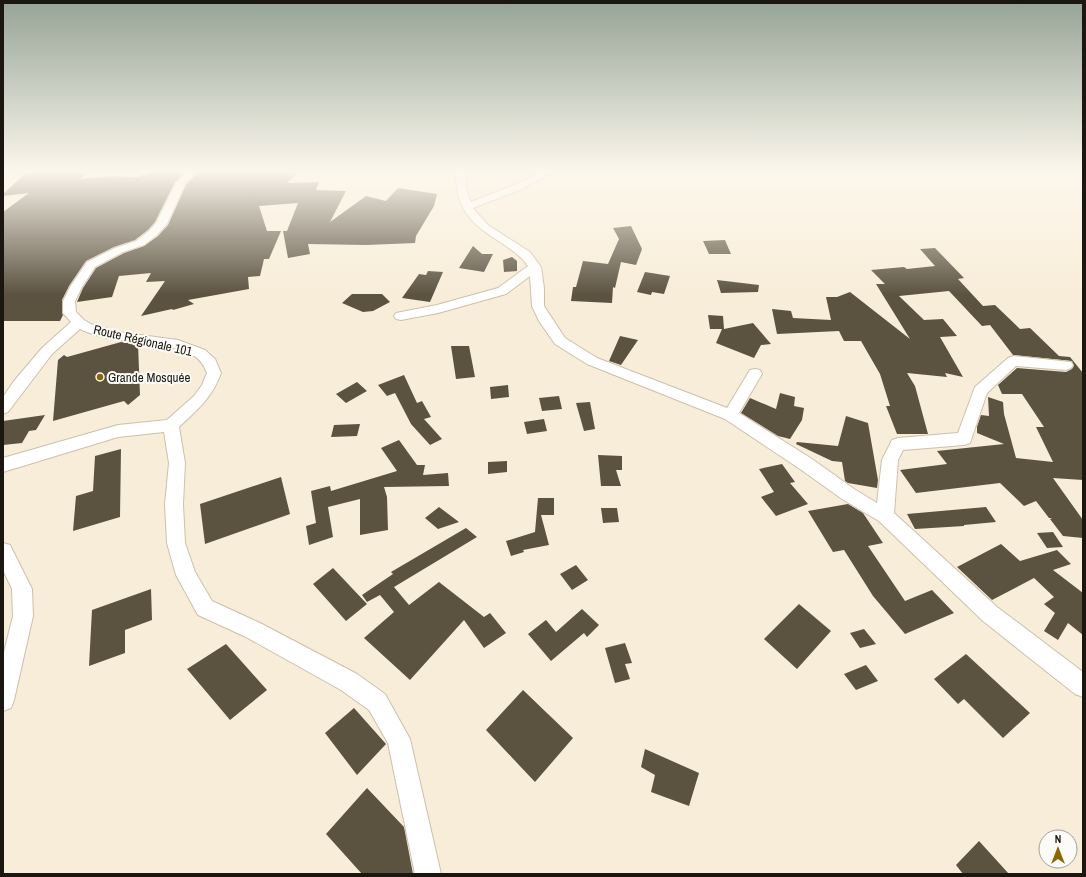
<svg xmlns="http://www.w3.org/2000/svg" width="1086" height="877" font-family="'Archivo Narrow',sans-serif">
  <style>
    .building { fill: #5b5240 }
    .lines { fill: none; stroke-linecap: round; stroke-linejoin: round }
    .minor-casing { stroke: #cbc0ad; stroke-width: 2 }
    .minor { fill: #fff; fill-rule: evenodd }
    .poi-dot { fill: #8b6606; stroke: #fdfbf7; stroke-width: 1.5 }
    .labels { text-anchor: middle; stroke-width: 4; stroke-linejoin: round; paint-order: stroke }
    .street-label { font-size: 13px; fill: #1b1710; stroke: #fdfbf7 }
    .poi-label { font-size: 13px; fill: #1b1710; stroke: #fdfbf7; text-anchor: start }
  </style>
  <rect width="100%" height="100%" fill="#f8edd8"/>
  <!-- building -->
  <path class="building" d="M 27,172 L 87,172 L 80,179 L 116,176 L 138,177 L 141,175 L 145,175 L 148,172 L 185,172 L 175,182 L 155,222 L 148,230 L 135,240 L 114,247 L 86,261 L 69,286 L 62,300 L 62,313 L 63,315 L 60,321 L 3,321 L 3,212 L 29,193 L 3,196 L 3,194 Z
    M 198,172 L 299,172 L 287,183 L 319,182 L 316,190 L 346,191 L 330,222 L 366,196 L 386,201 L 398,188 L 437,194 L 434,206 L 416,236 L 415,243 L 366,245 L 308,244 L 310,254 L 288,258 L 283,231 L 287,231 L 298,203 L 259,206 L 267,231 L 281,231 L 269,259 L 264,259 L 260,276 L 248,277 L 249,289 L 188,300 L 194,304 L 173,310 L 172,309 L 141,316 L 165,281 L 146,282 L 151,273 L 119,276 L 112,297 L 77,302 L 83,288 L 96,268 L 124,253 L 144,246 L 158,236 L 168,225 L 186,185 Z
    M 631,226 L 642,249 L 636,265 L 621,262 L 615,288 L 613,287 L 612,303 L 571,301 L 573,287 L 576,287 L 583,261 L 608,264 L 619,239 L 613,228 Z
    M 725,240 L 731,254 L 709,254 L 703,241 Z
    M 473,246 L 482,254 L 493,254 L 484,272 L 459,268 Z
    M 935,248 L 964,278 L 958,279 L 983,306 L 995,305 L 1020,329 L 1030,328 L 1059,356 L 1070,357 L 1083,373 L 1083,480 L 1053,478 L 1083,520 L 1083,538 L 1063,536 L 1050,519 L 1052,518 L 1049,518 L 1036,501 L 1024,506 L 1000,483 L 916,493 L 900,470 L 947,464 L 937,451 L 1004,444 L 977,433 L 977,427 L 981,415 L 989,416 L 988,397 L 1003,402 L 1004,414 L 1016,458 L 1053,462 L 1036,427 L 1044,427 L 1022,394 L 1002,394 L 998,385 L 1017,368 L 1066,372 L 1072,369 L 1074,366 L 1072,361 L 1013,355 L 990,325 L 982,326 L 949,291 L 899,296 L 924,320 L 943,319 L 957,336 L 940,337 L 963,377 L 945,373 L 947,377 L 907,373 L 915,386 L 928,434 L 897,434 L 886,406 L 890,406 L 880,374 L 861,341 L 844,341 L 839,331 L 777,334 L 772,309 L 791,311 L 793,318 L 831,320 L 826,297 L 837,297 L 850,292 L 910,339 L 876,284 L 885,284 L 871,270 L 904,267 L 907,269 L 935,266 L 920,249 Z
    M 512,257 L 517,261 L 517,271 L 504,272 L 503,260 Z
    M 428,271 L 443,272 L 430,302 L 402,298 L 419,274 L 426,275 Z
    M 645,272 L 670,276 L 664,294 L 652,292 L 651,295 L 637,292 Z
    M 717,280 L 759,285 L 758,292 L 721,293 Z
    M 352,294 L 382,294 L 390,302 L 373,311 L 363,312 L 342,303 Z
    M 708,315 L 723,316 L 724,329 L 753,323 L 771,344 L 761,345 L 754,358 L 716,343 L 722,329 L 710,329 Z
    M 620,336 L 638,340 L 621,365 L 609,361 Z
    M 121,342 L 138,344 L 140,395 L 128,405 L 124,401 L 53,421 L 58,360 L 64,355 L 67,357 Z
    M 451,346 L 469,346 L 475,377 L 456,379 Z
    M 404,375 L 417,403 L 422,401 L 431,417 L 424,419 L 442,439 L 430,445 L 411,424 L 395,393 L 387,396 L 378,385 Z
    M 357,382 L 367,391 L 346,403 L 336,394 Z
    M 508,385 L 509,397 L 491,399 L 490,387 Z
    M 780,393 L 795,397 L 794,406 L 804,408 L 802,420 L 790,439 L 778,436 L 741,413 L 750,398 L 776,409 Z
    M 559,396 L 562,409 L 542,411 L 539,398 Z
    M 590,402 L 595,429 L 584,431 L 576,403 Z
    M 45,415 L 36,430 L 29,431 L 22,443 L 3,445 L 3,421 Z
    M 846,416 L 868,423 L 878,480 L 877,488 L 848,483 L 845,481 L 842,462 L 832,461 L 796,444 L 797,442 L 838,446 Z
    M 544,419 L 547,431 L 527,434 L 524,422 Z
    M 360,424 L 357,436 L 331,437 L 334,425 Z
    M 399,440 L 417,465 L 425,465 L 423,475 L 448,473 L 449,486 L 384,487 L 387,497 L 388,530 L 360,535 L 360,499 L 328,507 L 333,537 L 309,545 L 306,526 L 316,523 L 311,491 L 330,486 L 331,491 L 397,471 L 381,448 Z
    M 121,449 L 120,517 L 73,531 L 76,496 L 93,491 L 95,456 Z
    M 598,455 L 622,456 L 622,470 L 616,470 L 621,486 L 601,486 Z
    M 507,461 L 507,472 L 488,474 L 488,462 Z
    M 782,464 L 795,482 L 790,483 L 808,504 L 776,516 L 761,497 L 774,492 L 759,469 Z
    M 281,477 L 290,514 L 205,544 L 200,504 Z
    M 538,498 L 554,498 L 554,515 L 541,515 L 549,545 L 523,550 L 524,552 L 511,556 L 506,541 L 535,532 Z
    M 848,504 L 863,513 L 883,543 L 868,546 L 905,601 L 932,590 L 954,613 L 905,634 L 873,596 L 844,550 L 833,552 L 808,511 Z
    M 439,507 L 459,522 L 438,529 L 425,518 Z
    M 986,507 L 996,522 L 964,525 L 964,526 L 915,529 L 907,514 Z
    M 601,508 L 617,508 L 619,522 L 603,523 Z
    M 466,528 L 477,537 L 394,587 L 409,605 L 439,582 L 484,617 L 490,613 L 506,633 L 484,648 L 464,620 L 410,680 L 364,638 L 394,612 L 380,595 L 367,602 L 362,595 L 393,574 L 391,572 Z
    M 1053,532 L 1063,547 L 1047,548 L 1037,533 Z
    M 1001,544 L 1020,561 L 1057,550 L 1071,564 L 1053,570 L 1083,593 L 1083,635 L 1068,623 L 1058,640 L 1044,631 L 1055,613 L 1044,604 L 1054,597 L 1034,578 L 992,600 L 957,567 Z
    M 576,565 L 588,580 L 572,590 L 560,574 Z
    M 333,568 L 367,604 L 346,621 L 313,584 Z
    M 151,589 L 152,620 L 125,630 L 125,653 L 89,666 L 92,610 Z
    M 799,604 L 831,631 L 797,669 L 764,639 Z
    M 582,609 L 599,625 L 587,637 L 584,633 L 551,661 L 528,634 L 546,620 L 556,632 Z
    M 864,629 L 876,644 L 860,648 L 850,633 Z
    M 625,643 L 632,663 L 625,664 L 630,679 L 615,683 L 605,648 Z
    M 226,644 L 267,690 L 230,720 L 187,669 Z
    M 966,654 L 1030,713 L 1003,738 L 964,699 L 958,704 L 934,679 Z
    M 866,665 L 878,681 L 856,690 L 844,674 Z
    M 523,690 L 573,738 L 535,782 L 486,730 Z
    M 354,708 L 386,744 L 357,775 L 325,733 Z
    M 645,749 L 699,773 L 689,806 L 651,792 L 655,775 L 641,767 Z
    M 367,788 L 404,827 L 413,874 L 362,874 L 326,834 Z
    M 979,841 L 1009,874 L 963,874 L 956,865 Z"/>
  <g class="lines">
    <!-- minor casing -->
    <g class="minor-casing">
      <path id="minor" d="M 187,172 L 197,172 L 185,184 L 167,224 L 157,235 L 144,245 L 123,252 L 95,267 L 82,287 L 75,301 L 76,312 L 84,320 L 91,324 L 118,332 L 178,340 L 205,350 L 215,359 L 221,373 C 212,398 198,409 179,427 L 185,463 L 183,504 L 185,543 L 195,572 L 212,601 L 260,623 L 357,674 L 385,694 L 410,739 L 441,874 L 415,874 L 388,743 L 369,710 L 341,690 L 246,637 L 198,615 L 176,575 L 167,543 L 165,504 L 169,463 L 164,432 L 118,437 L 3,472 L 3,458 L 118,425 L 167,420 L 194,396 L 202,385 L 207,373 C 204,366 201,360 194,356 C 160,338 115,346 80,329 L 52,354 L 8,412 L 3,414 L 3,397 L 14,381 L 42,348 L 71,322 L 63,313 L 63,301 L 70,287 L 87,262 L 115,248 L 136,241 L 149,231 L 156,223 L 176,183 Z
        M 456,172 L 466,172 L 466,189 L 471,202 L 514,185 L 541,172 L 553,172 L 522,189 L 473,208 L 488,225 L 530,252 L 541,267 L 544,288 L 544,306 L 565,338 L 597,358 L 727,408 L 750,370 L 755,369 L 760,370 L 762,374 L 739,413 L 812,459 L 854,489 L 877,503 L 882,460 L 892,440 L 898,438 L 958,433 L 975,387 L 1008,358 L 1013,356 L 1071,362 L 1073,365 L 1071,368 L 1066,370 L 1016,366 L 987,393 L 970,443 L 964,445 L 903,450 L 898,460 L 894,513 L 997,607 L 1083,672 L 1083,697 L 1075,694 L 983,621 L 879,521 L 842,499 L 800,469 L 725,419 L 587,364 L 555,344 L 539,321 L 532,306 L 530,276 L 506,294 L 438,313 L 401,320 L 396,319 L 394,316 L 396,313 L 437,305 L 498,288 L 528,266 C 521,256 513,251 503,244 C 472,224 456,212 456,172 Z
        M 3,543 L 10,545 L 32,589 L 33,616 L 14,700 L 11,708 L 3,711 L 3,656 L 13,616 L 12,589 L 3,570 Z"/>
    </g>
    <!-- minor -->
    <use href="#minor" class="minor"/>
  </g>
  <!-- sky -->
  <linearGradient id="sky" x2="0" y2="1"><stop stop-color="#95a395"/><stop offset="0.58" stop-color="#fcf7ed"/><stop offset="1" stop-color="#fcf7ed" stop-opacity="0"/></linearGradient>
  <rect width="1086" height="295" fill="url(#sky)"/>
  <!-- markers -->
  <circle class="poi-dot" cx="100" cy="377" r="4"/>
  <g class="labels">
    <!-- street labels -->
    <g class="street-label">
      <text transform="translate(143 340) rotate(13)" y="5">Route Régionale 101</text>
    </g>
    <!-- poi labels -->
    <g class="poi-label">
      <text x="108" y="382">Grande Mosquée</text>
    </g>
  </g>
  <!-- border -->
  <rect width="1086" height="877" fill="none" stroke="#1b1710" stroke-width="8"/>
  <!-- north arrow -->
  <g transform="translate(1058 849)"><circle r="19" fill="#fdfbf7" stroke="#a3a09b"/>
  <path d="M0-3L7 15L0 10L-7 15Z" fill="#8b6606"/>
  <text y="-6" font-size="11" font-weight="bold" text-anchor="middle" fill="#1b1710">N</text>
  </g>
</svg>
